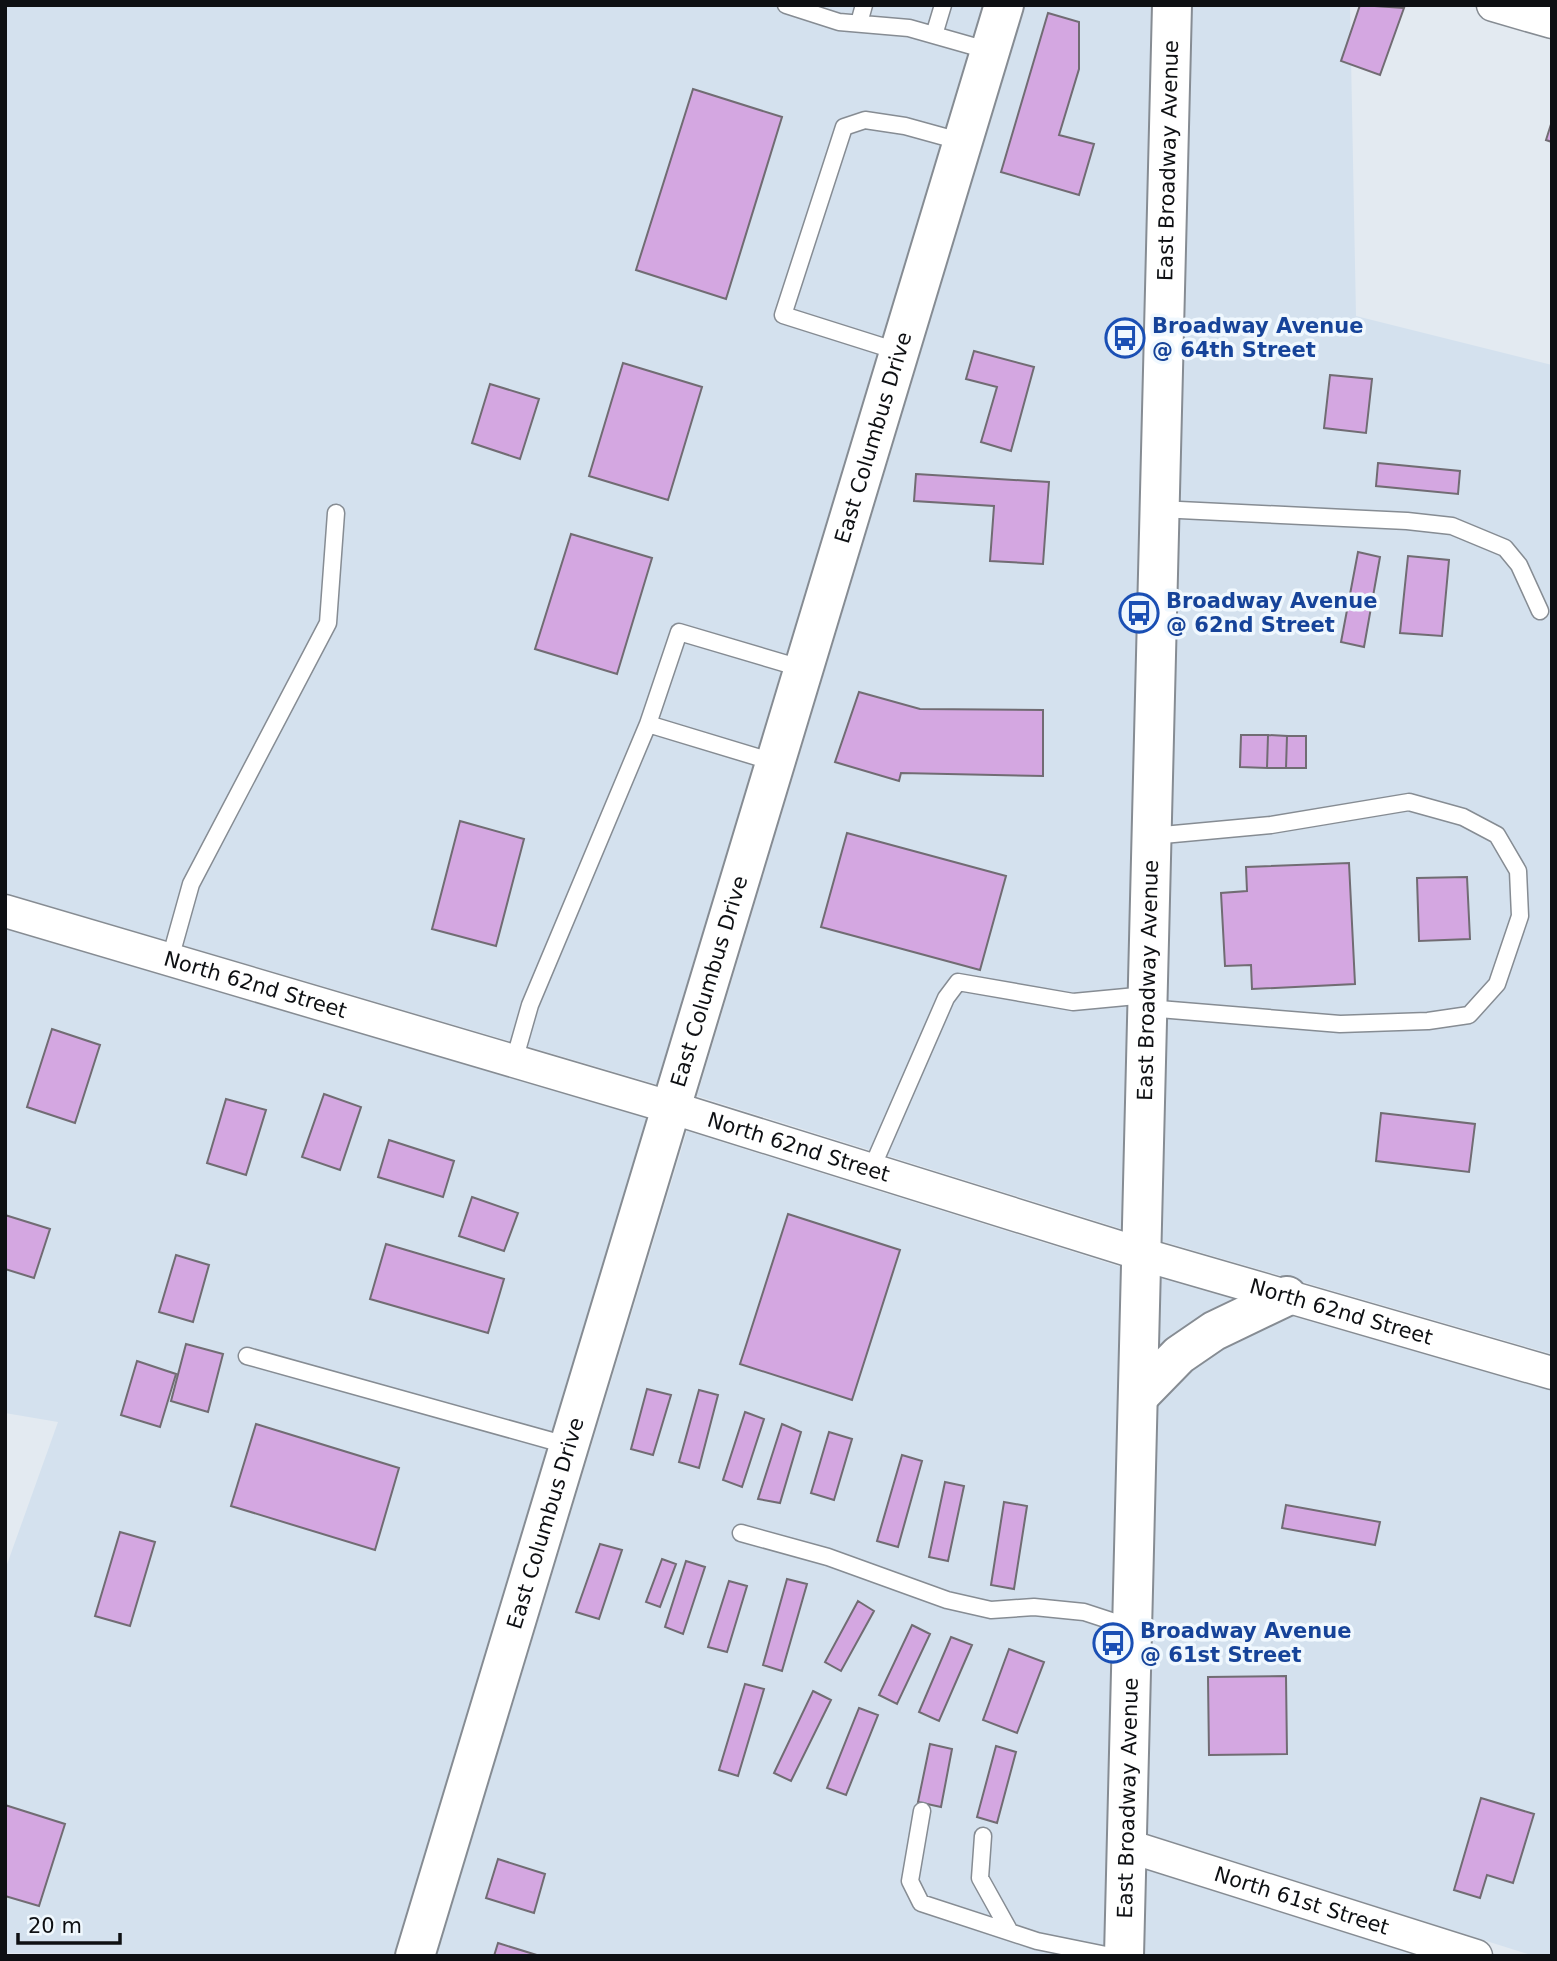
<svg xmlns="http://www.w3.org/2000/svg" width="1557" height="1961" font-family="'DejaVu Sans',sans-serif">
  <style>
    .built { fill: #d4e1ee }
    .building { fill: #d4a7e1; stroke: #716c73; stroke-width: 2 }
    .lines { fill: none; stroke-linecap: round; stroke-linejoin: round }
    .service-casing { stroke: #868c93; stroke-width: 19 }
    .minor-casing { stroke: #868c93; stroke-width: 35 }
    .tertiary-casing { stroke: #868c93; stroke-width: 42 }
    .secondary-casing { stroke: #868c93; stroke-width: 42 }
    .service { stroke: #fff; stroke-width: 16 }
    .minor { stroke: #fff; stroke-width: 32 }
    .tertiary { stroke: #fff; stroke-width: 38 }
    .secondary { stroke: #fff; stroke-width: 38 }
    .labels { text-anchor: middle; stroke-width: 7; stroke-linejoin: round; paint-order: stroke }
    .street-label { font-size: 21px; fill: #0e1013; stroke: #f0f8fe }
    .transit-label { font-size: 21px; font-weight: bold; fill: #164399; stroke: #f0f8fe; text-anchor: start }
  </style>
  <rect width="100%" height="100%" fill="#e3eaf1"/>
  <!-- built -->
  <path class="built" d="M 5,5 L 984,5 L 659,1085 L 5,893 Z
    M 1025,5 L 1152,5 L 1122,1229 L 697,1096 Z
    M 1191,5 L 1350,5 L 1356,316 L 1552,365 L 1552,1354 L 1161,1241 Z
    M 5,929 L 649,1119 L 395,1956 L 5,1953 L 5,1570 L 58,1422 L 5,1413 Z
    M 687,1131 L 1121,1267 L 1104,1956 L 436,1956 Z
    M 1160,1278 L 1552,1391 L 1552,1956 L 1534,1956 L 1148,1834 Z
    M 1147,1870 L 1418,1956 L 1144,1956 Z"/>
  <!-- building -->
  <path class="building" d="M 1360,5 L 1404,8 L 1380,75 L 1341,61 Z
    M 1048,13 L 1079,22 L 1079,69 L 1059,135 L 1094,144 L 1079,195 L 1001,172 Z
    M 693,89 L 782,117 L 726,299 L 636,270 Z
    M 1552,121 L 1552,142 L 1546,140 Z
    M 974,351 L 1034,367 L 1011,451 L 981,442 L 997,387 L 966,379 Z
    M 623,363 L 702,387 L 668,500 L 589,476 Z
    M 1330,375 L 1372,379 L 1366,433 L 1324,428 Z
    M 490,384 L 539,399 L 520,459 L 472,443 Z
    M 1378,463 L 1460,471 L 1458,494 L 1376,486 Z
    M 916,474 L 1049,482 L 1043,564 L 990,561 L 994,506 L 914,501 Z
    M 571,534 L 652,558 L 617,674 L 535,649 Z
    M 1358,552 L 1380,557 L 1364,647 L 1341,642 Z
    M 1408,556 L 1449,560 L 1442,636 L 1400,633 Z
    M 859,692 L 920,709 L 1043,710 L 1043,776 L 901,773 L 899,781 L 835,762 Z
    M 1241,735 L 1268,735 L 1267,768 L 1240,767 Z
    M 1268,735 L 1287,736 L 1286,768 L 1267,768 Z
    M 1287,736 L 1306,736 L 1306,768 L 1286,768 Z
    M 460,821 L 524,839 L 496,946 L 432,929 Z
    M 847,833 L 1006,876 L 980,970 L 821,927 Z
    M 1349,863 L 1355,984 L 1252,989 L 1251,965 L 1225,966 L 1221,893 L 1247,891 L 1246,867 Z
    M 1467,877 L 1470,939 L 1419,941 L 1417,878 Z
    M 52,1029 L 100,1045 L 75,1123 L 27,1107 Z
    M 324,1094 L 361,1107 L 340,1170 L 302,1157 Z
    M 226,1099 L 266,1110 L 246,1175 L 207,1163 Z
    M 1381,1113 L 1475,1124 L 1469,1172 L 1376,1161 Z
    M 389,1140 L 454,1161 L 443,1197 L 378,1177 Z
    M 472,1197 L 518,1213 L 504,1251 L 459,1236 Z
    M 788,1214 L 900,1250 L 852,1400 L 740,1364 Z
    M 5,1215 L 50,1229 L 34,1278 L 5,1269 Z
    M 386,1244 L 504,1279 L 488,1333 L 370,1299 Z
    M 176,1255 L 209,1265 L 193,1322 L 159,1312 Z
    M 186,1344 L 223,1354 L 208,1412 L 171,1401 Z
    M 137,1361 L 176,1374 L 160,1427 L 121,1415 Z
    M 647,1389 L 671,1395 L 653,1455 L 631,1449 Z
    M 699,1390 L 718,1395 L 699,1468 L 679,1462 Z
    M 745,1412 L 764,1419 L 742,1487 L 723,1480 Z
    M 256,1424 L 399,1468 L 375,1550 L 231,1506 Z
    M 782,1424 L 801,1432 L 780,1503 L 758,1499 Z
    M 829,1432 L 852,1439 L 834,1500 L 811,1493 Z
    M 902,1455 L 922,1461 L 898,1547 L 877,1541 Z
    M 945,1482 L 964,1486 L 948,1561 L 929,1557 Z
    M 1004,1502 L 1027,1506 L 1014,1589 L 991,1585 Z
    M 1286,1505 L 1380,1522 L 1375,1545 L 1282,1528 Z
    M 120,1532 L 155,1542 L 130,1626 L 95,1616 Z
    M 600,1544 L 622,1550 L 599,1619 L 576,1612 Z
    M 662,1559 L 676,1564 L 660,1607 L 646,1602 Z
    M 686,1561 L 705,1567 L 683,1634 L 665,1627 Z
    M 787,1579 L 807,1584 L 782,1671 L 763,1665 Z
    M 729,1581 L 747,1586 L 727,1652 L 708,1647 Z
    M 858,1601 L 874,1611 L 841,1671 L 825,1662 Z
    M 912,1625 L 930,1634 L 897,1704 L 879,1695 Z
    M 951,1637 L 972,1645 L 939,1721 L 919,1712 Z
    M 1009,1649 L 1044,1662 L 1017,1733 L 983,1720 Z
    M 1286,1676 L 1287,1754 L 1209,1755 L 1208,1677 Z
    M 745,1684 L 764,1689 L 738,1776 L 719,1770 Z
    M 813,1691 L 831,1700 L 791,1781 L 774,1773 Z
    M 859,1708 L 878,1715 L 846,1795 L 827,1788 Z
    M 930,1744 L 952,1749 L 941,1807 L 918,1802 Z
    M 996,1746 L 1016,1752 L 997,1823 L 977,1817 Z
    M 1481,1798 L 1534,1814 L 1513,1883 L 1487,1875 L 1480,1898 L 1454,1890 Z
    M 5,1805 L 65,1824 L 39,1906 L 5,1896 Z
    M 498,1859 L 545,1874 L 534,1913 L 486,1898 Z
    M 498,1943 L 540,1956 L 494,1956 Z"/>
  <g class="lines">
    <!-- service casing -->
    <g class="service-casing">
      <path id="service" d="M 786,5 L 839,22 L 909,28 L 990,51
        M 859,23 L 864,5
        M 934,35 L 943,5
        M 900,352 L 783,315 L 844,127 L 865,120 L 905,126 L 963,142
        M 1159,509 L 1407,521 L 1452,526 L 1505,548 L 1519,565 L 1540,611
        M 777,763 L 648,724 L 679,632 L 804,669
        M 170,959 L 191,884 L 328,623 L 336,513
        M 1147,1008 L 1340,1024 L 1428,1021 L 1469,1015 L 1497,984 L 1520,916 L 1518,871 L 1497,835 L 1463,817 L 1409,802 L 1271,825 L 1152,836
        M 514,1061 L 530,1005 L 648,724
        M 871,1170 L 946,998 L 958,982 L 1073,1002 L 1147,995
        M 247,1356 L 570,1446
        M 741,1533 L 828,1557 L 947,1600 L 991,1610 L 1034,1607 L 1084,1612 L 1133,1628
        M 922,1811 L 910,1881 L 921,1903 L 1037,1941 L 1111,1956
        M 983,1836 L 980,1878 L 1010,1932"/>
    </g>
    <!-- minor casing -->
    <g class="minor-casing">
      <g id="minor">
        <path d="M 1493,5 L 1552,22"/>
        <path id="s1" d="M 5,911 L 673,1108 L 1141,1254 L 1552,1373"/>
        <path id="s2" d="M 1128,1846 L 1476,1956"/>
      </g>
    </g>
    <!-- tertiary casing -->
    <g class="tertiary-casing">
      <g id="tertiary">
        <path d="M 1138,1397 L 1179,1355 L 1214,1331 L 1287,1296"/>
        <path id="s3" d="M 1124,1956 L 1172,5"/>
      </g>
    </g>
    <!-- secondary casing -->
    <g class="secondary-casing">
      <g id="secondary">
        <path id="s4" d="M 415,1956 L 1004,5"/>
      </g>
    </g>
    <!-- service -->
    <use href="#service" class="service"/>
    <!-- minor -->
    <use href="#minor" class="minor"/>
    <!-- tertiary -->
    <use href="#tertiary" class="tertiary"/>
    <!-- secondary -->
    <use href="#secondary" class="secondary"/>
  </g>
  <!-- icons -->
  <defs>
    <g id="bus-ring" transform="scale(2.0125)"><circle r="9.5" fill="#f0f8fe" stroke="#1a4fb4" stroke-width="1.5"/><path d="M-5-6H5V4H4V6H2V4H-2V6H-4V4H-5ZM-3.5-4V0h7V-4ZM-3.5 1.2v1.5H-2V1.2ZM2 1.2v1.5H3.5V1.2Z" fill="#1a4fb4"/></g>
  </defs>
  <g fill-rule="evenodd">
    <use href="#bus-ring" x="1125" y="338"/>
    <use href="#bus-ring" x="1139" y="613"/>
    <use href="#bus-ring" x="1113" y="1643"/>
  </g>
  <g class="labels">
    <!-- street labels -->
    <g class="street-label">
      <text dy="7" stroke="none"><textPath href="#s3" startOffset="1796">East Broadway Avenue</textPath></text>
      <text dy="7" stroke="none"><textPath href="#s4" startOffset="1586">East Columbus Drive</textPath></text>
      <text dy="7" stroke="none"><textPath href="#s4" startOffset="1018">East Columbus Drive</textPath></text>
      <text dy="7" stroke="none"><textPath href="#s3" startOffset="976">East Broadway Avenue</textPath></text>
      <text dy="7" stroke="none"><textPath href="#s1" startOffset="261">North 62nd Street</textPath></text>
      <text dy="7" stroke="none"><textPath href="#s1" startOffset="828">North 62nd Street</textPath></text>
      <text dy="7" stroke="none"><textPath href="#s1" startOffset="1395">North 62nd Street</textPath></text>
      <text dy="7" stroke="none"><textPath href="#s4" startOffset="452">East Columbus Drive</textPath></text>
      <text dy="7" stroke="none"><textPath href="#s3" startOffset="158">East Broadway Avenue</textPath></text>
      <text dy="7" stroke="none"><textPath href="#s2" startOffset="182">North 61st Street</textPath></text>
    </g>
    <!-- transit labels -->
    <g class="transit-label">
      <text x="1152" y="333">Broadway Avenue<tspan x="1152" dy="24">@ 64th Street</tspan></text>
      <text x="1166" y="608">Broadway Avenue<tspan x="1166" dy="24">@ 62nd Street</tspan></text>
      <text x="1140" y="1638">Broadway Avenue<tspan x="1140" dy="24">@ 61st Street</tspan></text>
    </g>
  </g>
  <!-- border -->
  <rect width="1557" height="1961" fill="none" stroke="#0e1013" stroke-width="14"/>
  <!-- scale -->
  <path d="M18 1933v10h102v-10" fill="none" stroke="#0e1013" stroke-width="3.5"/>
  <text x="28" y="1933" font-size="21" fill="#0e1013" stroke="#f0f8fe" stroke-width="5" paint-order="stroke">20 m</text>
</svg>
